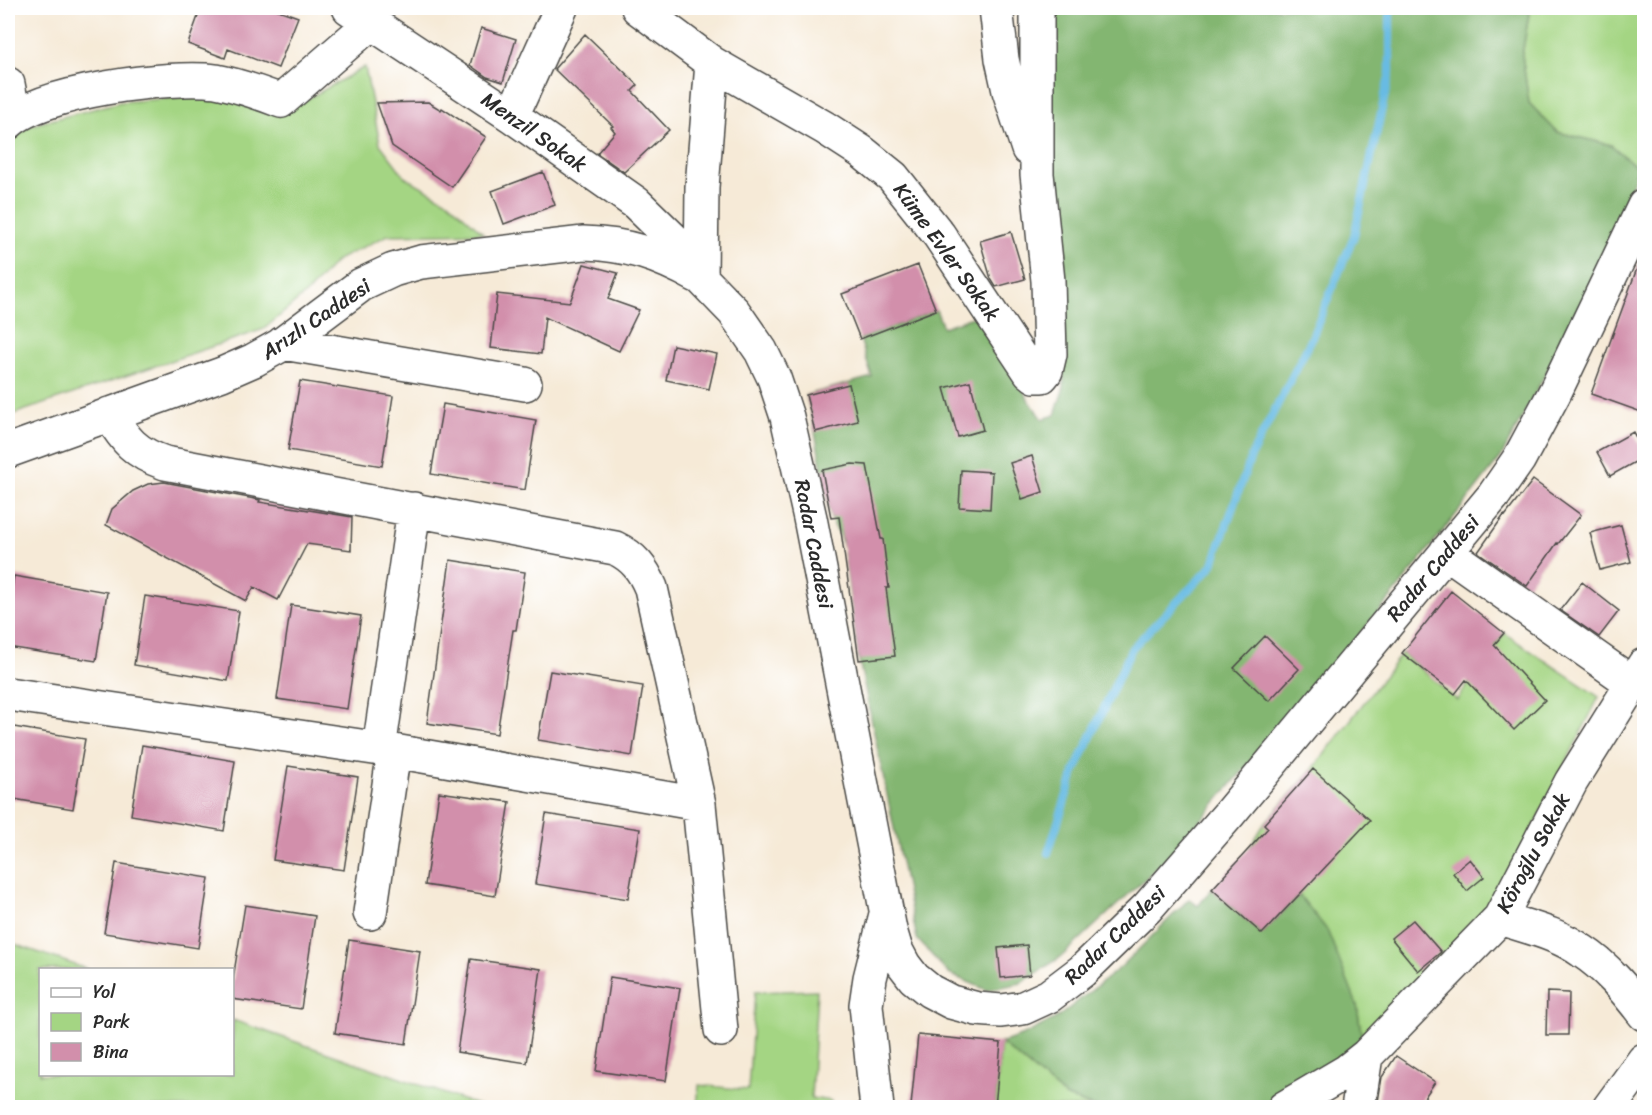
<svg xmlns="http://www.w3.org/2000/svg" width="1652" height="1115" font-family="Sriracha,sans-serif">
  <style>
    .green { fill: #a4d583; stroke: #688057; stroke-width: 1.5 }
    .forest { fill: #83b671; stroke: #57704e; stroke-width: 1.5 }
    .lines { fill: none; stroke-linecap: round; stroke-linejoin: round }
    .stream { stroke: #67bbe3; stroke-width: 8 }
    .building { fill: #d28fab }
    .minor-casing { stroke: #494845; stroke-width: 36 }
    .minor { stroke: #fff; stroke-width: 33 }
    .labels { text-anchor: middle; stroke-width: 4.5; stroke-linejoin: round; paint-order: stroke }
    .street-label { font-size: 21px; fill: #2b2b2b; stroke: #fff }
  </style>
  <rect width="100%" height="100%" fill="#fff"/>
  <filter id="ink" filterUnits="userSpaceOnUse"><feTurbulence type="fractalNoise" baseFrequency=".0167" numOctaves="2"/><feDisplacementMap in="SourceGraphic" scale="12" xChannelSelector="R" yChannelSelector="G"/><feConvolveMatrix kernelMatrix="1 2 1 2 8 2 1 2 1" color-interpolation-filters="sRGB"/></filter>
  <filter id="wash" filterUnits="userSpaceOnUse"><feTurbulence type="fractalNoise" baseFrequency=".008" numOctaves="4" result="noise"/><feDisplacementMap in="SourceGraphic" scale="24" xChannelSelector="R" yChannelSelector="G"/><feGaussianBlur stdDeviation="1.35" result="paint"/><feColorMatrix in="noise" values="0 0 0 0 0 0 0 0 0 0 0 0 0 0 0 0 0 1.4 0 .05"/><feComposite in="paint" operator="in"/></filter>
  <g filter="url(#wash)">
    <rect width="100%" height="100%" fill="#f6ead7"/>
    <!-- green -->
    <path class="green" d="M 1530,8 L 1644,8 L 1644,153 L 1638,168 L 1611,145 L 1557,132 L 1529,103 L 1522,55 Z
      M 365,67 L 380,144 L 405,177 L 449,202 L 483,233 L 388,235 L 337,260 L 310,290 L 264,329 L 8,416 L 8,138 L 32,125 L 120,102 L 188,97 L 302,102 Z
      M 1504,633 L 1599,697 L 1523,847 L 1480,917 L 1362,1040 L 1357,1005 L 1299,895 L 1249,849 L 1264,824 L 1313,769 L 1402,653 L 1457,700 Z
      M 8,942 L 87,969 L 40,970 L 40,1074 L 232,1074 L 233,1020 L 483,1107 L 8,1107 Z
      M 817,990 L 811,1098 L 831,1101 L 830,1107 L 697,1107 L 699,1085 L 748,1090 L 755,992 Z
      M 1001,1043 L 1065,1096 L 1093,1107 L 995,1108 Z"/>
    <!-- forest -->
    <path class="forest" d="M 1049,8 L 1530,8 L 1522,55 L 1529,103 L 1557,132 L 1611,145 L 1638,168 L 1605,262 L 1501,457 L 1393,595 L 1172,854 L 1061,957 L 1021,983 L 987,990 L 949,974 L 917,939 L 859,660 L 843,544 L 831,518 L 815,432 L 806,395 L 872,377 L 860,339 L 936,310 L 943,327 L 979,315 L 1006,350 L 1029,401 L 1043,419 L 1055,415 L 1064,387 L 1060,305 L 1051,219 Z
      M 1212,889 L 1262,934 L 1299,895 L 1327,930 L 1357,1005 L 1362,1040 L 1337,1062 L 1264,1108 L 1093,1107 L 1065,1096 L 1001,1043 L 1026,1034 L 1058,1017 L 1122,966 L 1189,899 L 1198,906 Z"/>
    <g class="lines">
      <!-- stream -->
      <path class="stream" d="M 1048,853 L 1074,773 L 1132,648 L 1212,566 L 1252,454 L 1310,342 L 1354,236 L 1390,72 L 1390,8"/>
    </g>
    <g id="blocks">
      <!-- building -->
      <path class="building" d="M 201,8 L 273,8 L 298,17 L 278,68 L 228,49 L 225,58 L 188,44 Z
        M 481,28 L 516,39 L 503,82 L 487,77 L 470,65 Z
        M 585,34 L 638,85 L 632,91 L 669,130 L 624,172 L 597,153 L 615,132 L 611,127 L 613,126 L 554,69 Z
        M 428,102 L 441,110 L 442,108 L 486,137 L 452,187 L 392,146 L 377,103 Z
        M 543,172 L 555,205 L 504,224 L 492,191 Z
        M 1011,232 L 1025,279 L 996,287 L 991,279 L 980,241 Z
        M 1643,252 L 1644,252 L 1644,413 L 1591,394 Z
        M 584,264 L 618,273 L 608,299 L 639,310 L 619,351 L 545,317 L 541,354 L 491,348 L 497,294 L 570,302 Z
        M 918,265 L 936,310 L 860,339 L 842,294 Z
        M 673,345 L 717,354 L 709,389 L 666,380 Z
        M 300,381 L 393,396 L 382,466 L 288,450 Z
        M 970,381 L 983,430 L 958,437 L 944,388 Z
        M 849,384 L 858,421 L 815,432 L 806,395 Z
        M 443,404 L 536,420 L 525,490 L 431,474 Z
        M 1633,432 L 1644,453 L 1644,457 L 1610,476 L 1597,452 Z
        M 1032,456 L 1043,492 L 1022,499 L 1010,463 Z
        M 852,464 L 867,465 L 881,539 L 883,539 L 889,588 L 886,588 L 895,656 L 859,660 L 839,517 L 831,518 L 822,470 Z
        M 961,470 L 992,472 L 990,509 L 959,507 Z
        M 1533,480 L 1581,515 L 1558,544 L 1557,543 L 1527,586 L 1478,552 L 1504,515 L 1505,516 Z
        M 164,482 L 260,500 L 259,502 L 352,517 L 351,550 L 307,544 L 278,600 L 254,587 L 246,601 L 106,525 L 112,509 L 133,491 L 148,484 Z
        M 1621,525 L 1631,562 L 1600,570 L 1590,533 Z
        M 450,560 L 525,572 L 516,630 L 513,630 L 497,734 L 427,723 Z
        M 14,576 L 107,592 L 96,661 L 8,647 L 8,613 Z
        M 1582,582 L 1619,611 L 1599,637 L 1560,610 Z
        M 1451,591 L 1504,633 L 1494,645 L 1545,700 L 1514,730 L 1466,680 L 1455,694 L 1402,653 Z
        M 145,596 L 239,611 L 228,681 L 134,665 Z
        M 291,605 L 361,616 L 347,709 L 277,699 Z
        M 1265,636 L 1299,669 L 1269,701 L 1234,668 Z
        M 550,671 L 643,686 L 632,756 L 538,740 Z
        M 8,726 L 85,739 L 73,809 L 8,798 Z
        M 142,745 L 235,761 L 224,831 L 131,815 Z
        M 288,766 L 358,777 L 344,870 L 273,860 Z
        M 1313,769 L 1370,820 L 1262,934 L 1212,889 L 1268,828 L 1264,824 Z
        M 439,792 L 510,802 L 495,896 L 425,885 Z
        M 546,814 L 640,829 L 628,899 L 535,884 Z
        M 1470,859 L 1484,877 L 1467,891 L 1453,873 Z
        M 116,863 L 209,878 L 198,948 L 104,933 Z
        M 245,905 L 315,916 L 301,1009 L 232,999 L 232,985 Z
        M 1413,920 L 1441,952 L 1418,971 L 1391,938 Z
        M 349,940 L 420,951 L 406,1044 L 335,1033 Z
        M 1027,945 L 1030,975 L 1001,978 L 998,948 Z
        M 471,959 L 541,969 L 527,1063 L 457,1052 Z
        M 610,977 L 680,988 L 666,1081 L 596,1071 Z
        M 1547,992 L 1569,993 L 1568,1035 L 1546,1035 Z
        M 918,1035 L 1001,1043 L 995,1107 L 911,1106 Z
        M 1396,1056 L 1435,1082 L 1418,1107 L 1386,1107 L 1378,1102 L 1382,1077 Z"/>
    </g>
  </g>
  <g filter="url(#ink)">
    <use href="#blocks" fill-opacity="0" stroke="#494845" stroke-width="1.5"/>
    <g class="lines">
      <!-- minor casing -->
      <g class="minor-casing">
        <path id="minor" d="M 349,8 L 512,116 L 636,203 L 674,240 L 701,278 L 734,312 L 761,351 L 774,378 L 787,417 L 810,518 L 890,930 L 896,950 L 904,965 L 914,978 L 930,991 L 951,1002 L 977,1009 L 1001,1011 L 1023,1008 L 1049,996 L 1082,971 L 1147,908 L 1229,814 L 1494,495 L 1519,459 L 1555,392 L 1644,206
          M 638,8 L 712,63 L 825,128 L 862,152 L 893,177 L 939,235 L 1030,372 L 1035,376 L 1042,376 L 1046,371 L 1050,354 L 1048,281 L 1037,174 L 1037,8
          M 996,8 L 1002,59 L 1009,91 L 1028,149
          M 8,84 L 14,116
          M 512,116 L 561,8
          M 8,123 C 41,91 170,75 216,81 C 238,85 260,93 281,101 L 371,23
          M 701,278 L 702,187 L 712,63
          M 283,343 L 525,384
          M 109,414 C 125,440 135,453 165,463 L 615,548 C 634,557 643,569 651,588 L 699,804 L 721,1030
          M 8,451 L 222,374 L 254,360 L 281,345 L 361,285 L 393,270 L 421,262 L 584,243 C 627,244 659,255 697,276
          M 1446,552 L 1632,683
          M 8,694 L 394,751 L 699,804
          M 379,749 L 414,509
          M 370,913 L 394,751
          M 1500,918 C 1527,927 1559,934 1582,951 C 1607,967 1626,991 1644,1014
          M 877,1108 L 866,1005 L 870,978 L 886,914
          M 1284,1108 L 1347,1071 L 1366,1056 L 1500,918 L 1571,782 L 1644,665
          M 1358,1108 L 1366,1056
          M 1609,1108 L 1644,1060"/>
      </g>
      <!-- minor -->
      <use href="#minor" class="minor"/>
    </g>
  </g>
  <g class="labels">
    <!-- street labels -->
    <g class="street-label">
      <text transform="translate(534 132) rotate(35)" y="7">Menzil Sokak</text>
      <text transform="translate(947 252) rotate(54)" y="7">Küme Evler Sokak</text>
      <text transform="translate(316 319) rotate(-34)" y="7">Arızlı Caddesi</text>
      <text transform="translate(814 544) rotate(79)" y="7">Radar Caddesi</text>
      <text transform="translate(1433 568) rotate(-50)" y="7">Radar Caddesi</text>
      <text transform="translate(1533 853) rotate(-62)" y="7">Köroğlu Sokak</text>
      <text transform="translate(1115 935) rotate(-44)" y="7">Radar Caddesi</text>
    </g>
  </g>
  <!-- margin -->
  <rect width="1652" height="1115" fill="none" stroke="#fff" stroke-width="30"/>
  <!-- legend -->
  <rect x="39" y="968" width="195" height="108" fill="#ffffff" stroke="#aaaaaa" stroke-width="1.5"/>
  <rect x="51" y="988" width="30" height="9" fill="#ffffff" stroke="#aaaaaa" stroke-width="1.5"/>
  <text x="93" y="998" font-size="18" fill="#2b2b2b">Yol</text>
  <rect x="51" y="1013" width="30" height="18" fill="#a4d583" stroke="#aaaaaa" stroke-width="1.5"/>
  <text x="93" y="1028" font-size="18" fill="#2b2b2b">Park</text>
  <rect x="51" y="1043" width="30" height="18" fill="#d28fab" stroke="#aaaaaa" stroke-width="1.5"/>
  <text x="93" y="1058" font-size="18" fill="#2b2b2b">Bina</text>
</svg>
